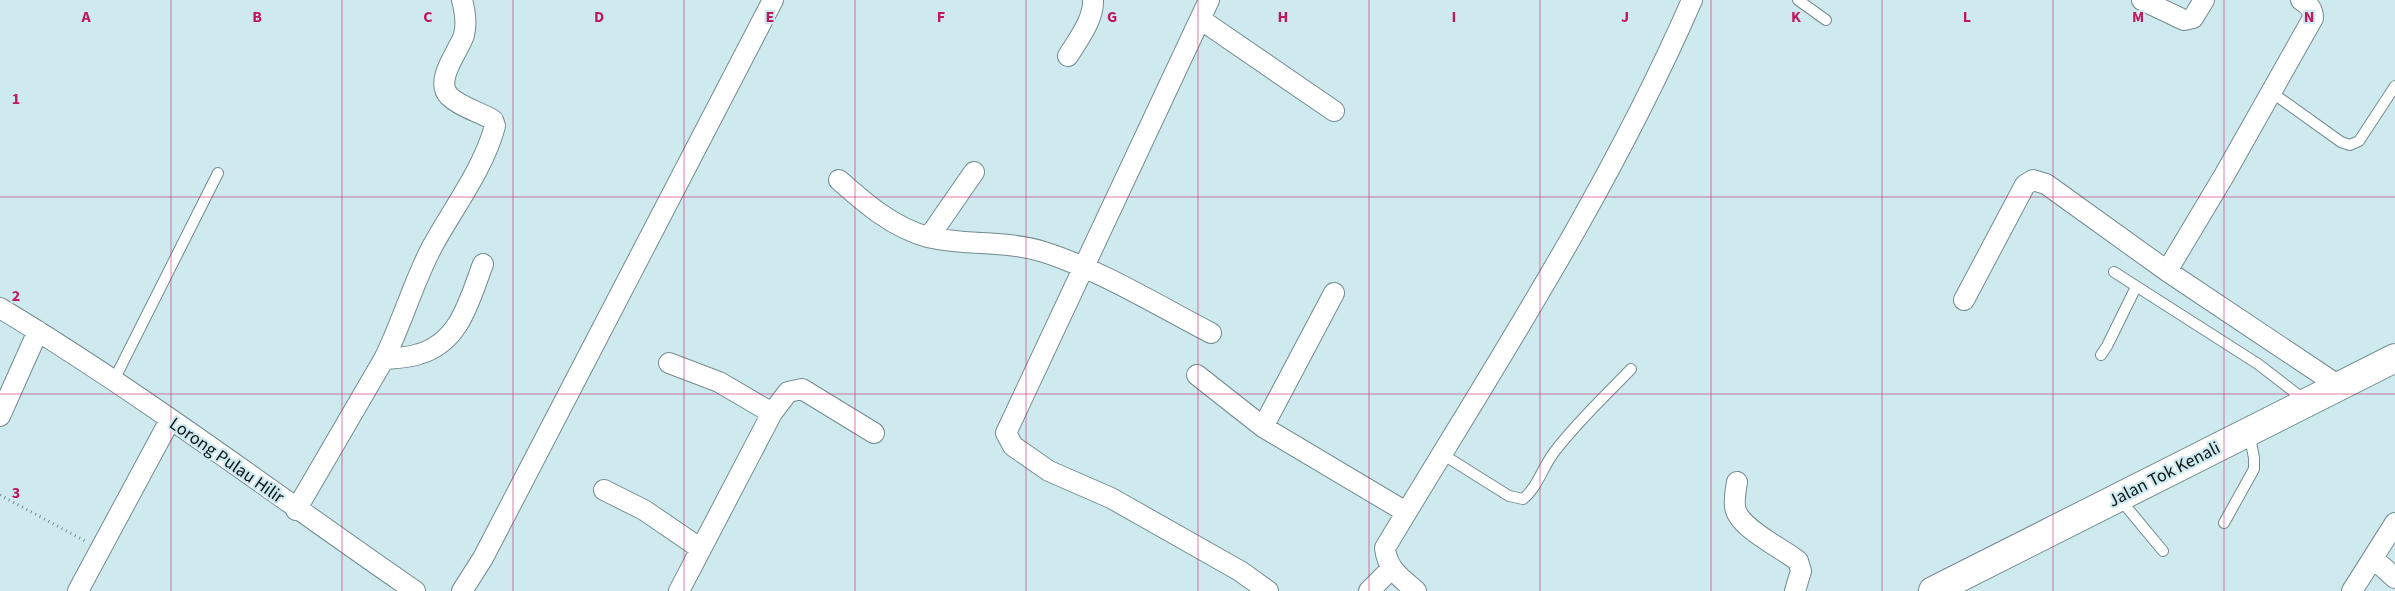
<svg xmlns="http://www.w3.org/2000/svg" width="2395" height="591" font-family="'Source Sans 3',sans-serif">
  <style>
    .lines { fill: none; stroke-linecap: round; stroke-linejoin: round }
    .lane-casing { stroke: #738c91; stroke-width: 12 }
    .street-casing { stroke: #738c91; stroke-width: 22 }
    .primary-casing { stroke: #738c91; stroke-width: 30 }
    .path { stroke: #768a8e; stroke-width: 3; stroke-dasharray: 1 4; stroke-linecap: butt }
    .lane { stroke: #fff; stroke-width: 10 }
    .street { stroke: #fff; stroke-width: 20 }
    .primary { stroke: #fff; stroke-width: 28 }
    .grid { fill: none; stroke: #c2185b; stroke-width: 1; stroke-opacity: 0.55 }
    .labels { text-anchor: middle; stroke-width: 4.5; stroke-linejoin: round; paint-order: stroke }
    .street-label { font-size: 18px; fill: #0b1517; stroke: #ceeaef }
    .grid-label { font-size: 16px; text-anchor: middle; font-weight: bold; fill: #c2185b; stroke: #ceeaef; stroke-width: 4.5; stroke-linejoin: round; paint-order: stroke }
  </style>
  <rect width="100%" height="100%" fill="#ceeaef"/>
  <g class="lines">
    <!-- lane casing -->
    <g class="lane-casing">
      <path id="lane" d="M 1798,0 L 1826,20
        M 2271,92 L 2341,142 L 2350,145 L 2359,141 L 2395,86
        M 2114,272 L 2258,364 L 2306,401
        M 2101,355 L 2107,346 L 2136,287
        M 113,382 L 218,173
        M 1442,454 L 1509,496 L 1523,499 C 1538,487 1543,466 1555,451 C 1578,421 1605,396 1631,369
        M 2119,498 L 2163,551
        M 2224,523 L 2254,469 L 2254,458 L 2249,432"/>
    </g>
    <!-- street casing -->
    <g class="street-casing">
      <path id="street" d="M 1209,0 L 1006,433 L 1013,446 L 1049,471 L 1111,498 L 1240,571 L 1268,591
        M 2142,0 L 2184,20 L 2193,18 L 2204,0
        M 1200,19 L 1334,111
        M 1068,56 C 1078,40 1094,19 1093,0
        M 839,180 C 865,203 893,228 928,237 C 966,246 1006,240 1044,252 C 1100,270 1159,306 1211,333
        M 929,237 L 974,172
        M 2167,271 L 2225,174 L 2313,18 C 2313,9 2309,5 2301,0
        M 1964,300 L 2025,185 L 2033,180 L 2046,184 L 2167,271 L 2339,386
        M 0,308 C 143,394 277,496 415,591
        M 384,359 C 402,323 413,283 432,247 C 453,208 483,170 495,126 L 493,120 C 480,112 460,107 449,96 C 434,80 459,51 464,35 C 467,23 465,11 462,0
        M 669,363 L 719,382 L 772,413 L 679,591
        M 1197,375 L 1263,427 L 1406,512
        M 772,413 L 788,392 L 802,389 L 874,433
        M 0,416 L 38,331
        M 1263,427 L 1334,293
        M 1737,482 C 1736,489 1734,498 1735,506 C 1736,527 1782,548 1798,561 L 1801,571 L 1795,591
        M 604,490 L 644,510 L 701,549
        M 296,510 L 384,359 C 395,358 408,358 419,354 C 460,342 469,301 483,264
        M 2374,559 L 2395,578
        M 78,591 L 170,420
        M 462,591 L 483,558 L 773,0
        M 1369,591 L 1391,569
        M 1416,591 C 1401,578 1387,569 1385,548 C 1493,368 1608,193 1692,0
        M 2352,591 L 2395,523"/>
    </g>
    <!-- primary casing -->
    <g class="primary-casing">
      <path id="primary" d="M 1933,591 L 2395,358"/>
    </g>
    <!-- path -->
    <path class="path" d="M 0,495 L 85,541"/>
    <!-- lane -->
    <use href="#lane" class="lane"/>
    <!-- street -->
    <use href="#street" class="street"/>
    <!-- primary -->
    <use href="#primary" class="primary"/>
  </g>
  <!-- grid -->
  <path class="grid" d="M 171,0 L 171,591M 342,0 L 342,591M 513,0 L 513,591M 684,0 L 684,591M 855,0 L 855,591M 1026,0 L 1026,591M 1198,0 L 1198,591M 1369,0 L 1369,591M 1540,0 L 1540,591M 1711,0 L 1711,591M 1882,0 L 1882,591M 2053,0 L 2053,591M 2224,0 L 2224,591M 0,197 L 2395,197M 0,394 L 2395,394"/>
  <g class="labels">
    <!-- street labels -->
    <g class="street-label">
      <text transform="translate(227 460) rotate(35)" y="6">Lorong Pulau Hilir</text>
      <text transform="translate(2164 474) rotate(-27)" y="6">Jalan Tok Kenali</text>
    </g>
  </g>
  <g class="grid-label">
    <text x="86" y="22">A</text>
    <text x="257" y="22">B</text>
    <text x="428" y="22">C</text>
    <text x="599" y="22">D</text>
    <text x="770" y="22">E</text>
    <text x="941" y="22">F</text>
    <text x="1112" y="22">G</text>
    <text x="1283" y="22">H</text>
    <text x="1454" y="22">I</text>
    <text x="1625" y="22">J</text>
    <text x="1796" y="22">K</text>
    <text x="1967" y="22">L</text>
    <text x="2138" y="22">M</text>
    <text x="2309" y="22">N</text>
    <text x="16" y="104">1</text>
    <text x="16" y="301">2</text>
    <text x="16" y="498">3</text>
  </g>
</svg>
